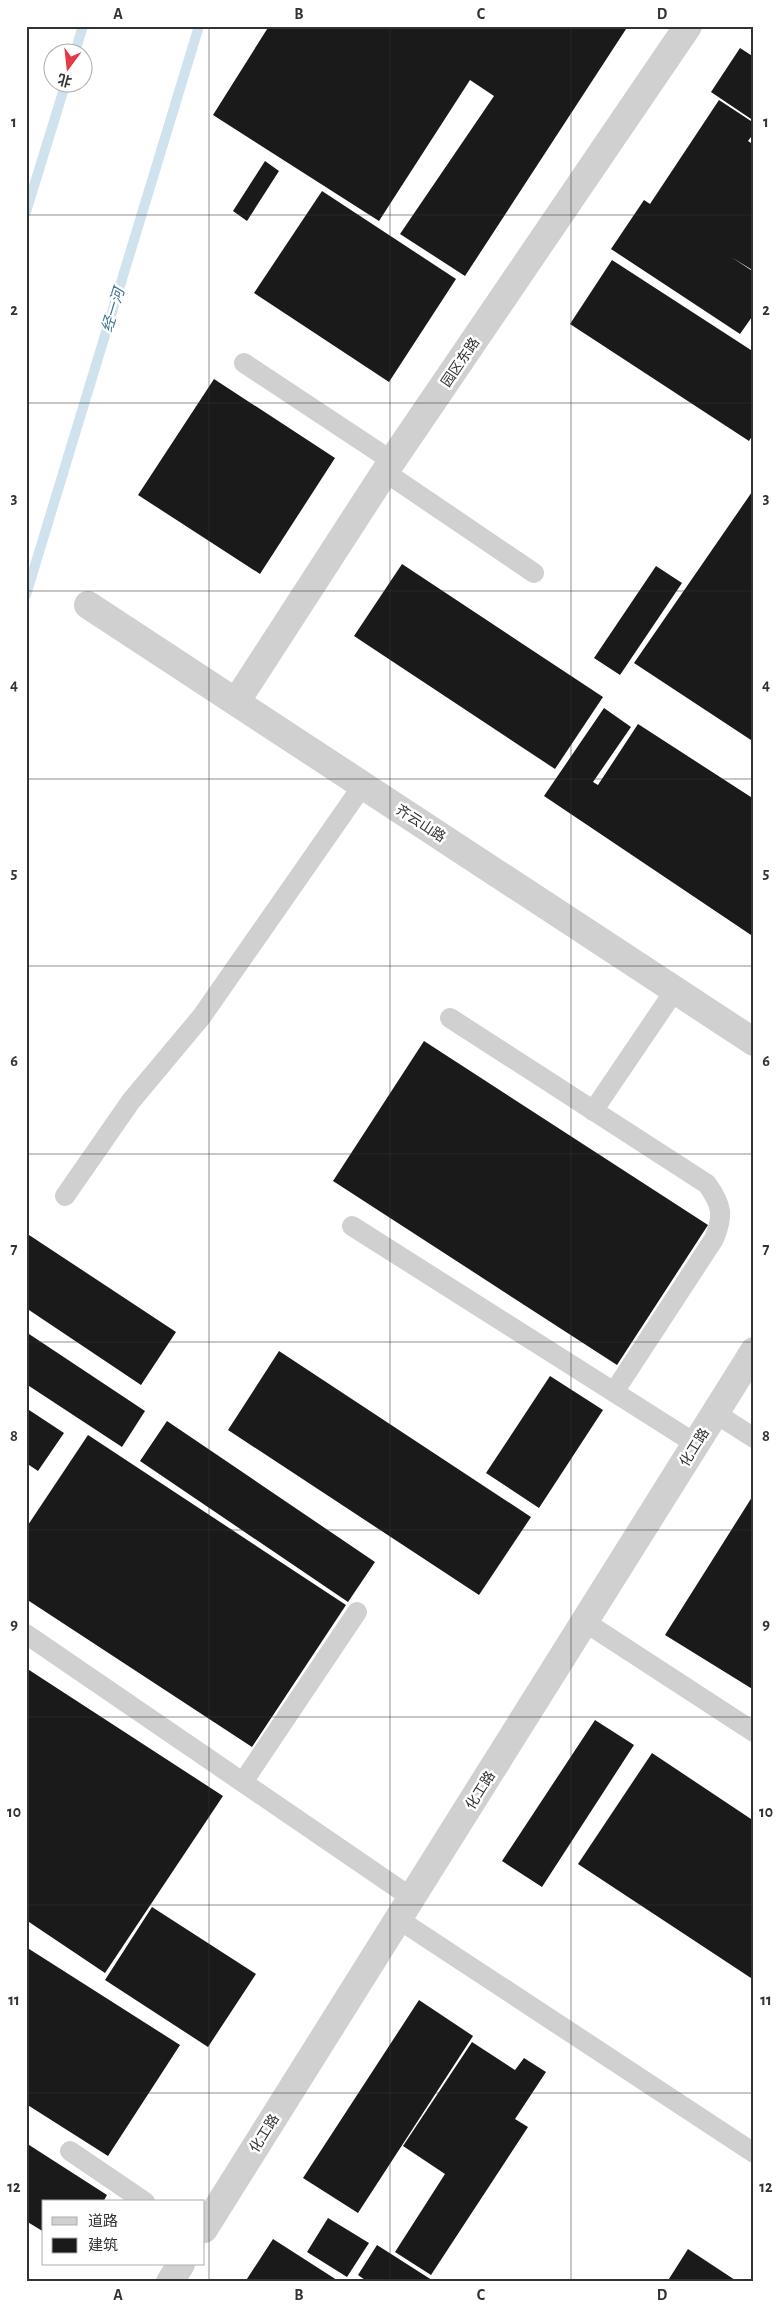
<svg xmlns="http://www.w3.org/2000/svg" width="780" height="2308" font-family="'Alegreya Sans','Noto Sans SC',sans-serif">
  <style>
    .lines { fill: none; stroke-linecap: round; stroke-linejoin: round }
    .stream { stroke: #cfe2ee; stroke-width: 10 }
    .building { fill: #1a1a1a }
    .service { stroke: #d0d0d0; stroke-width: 20 }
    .minor { stroke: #d0d0d0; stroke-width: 28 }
    .tertiary { stroke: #d0d0d0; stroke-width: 28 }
    .grid { fill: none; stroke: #333; stroke-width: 1; stroke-opacity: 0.55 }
    .labels { text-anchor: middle; stroke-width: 5; stroke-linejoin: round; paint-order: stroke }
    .street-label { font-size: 14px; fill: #333; stroke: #fff }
    .water-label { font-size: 15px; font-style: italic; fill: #3f7597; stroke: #fff }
    .neatline { fill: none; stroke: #333; stroke-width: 2 }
    .grid-label { font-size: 16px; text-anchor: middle; font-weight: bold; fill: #333 }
  </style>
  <rect width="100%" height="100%" fill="#fff"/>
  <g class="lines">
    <!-- stream -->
    <path class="stream" d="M 75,52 L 83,26
      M 26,212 L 66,82
      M 26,595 L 199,26"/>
  </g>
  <!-- building -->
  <path class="building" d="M 269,26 L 628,26 L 465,276 L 400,234 L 494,96 L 470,80 L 379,221 L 213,115 Z
    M 740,48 L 754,57 L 754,121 L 711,92 Z
    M 719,100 L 754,123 L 754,133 L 748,141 L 754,145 L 754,271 L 731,257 L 754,272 L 754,314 L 740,334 L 611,249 L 644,200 L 650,204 Z
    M 265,161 L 279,171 L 247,221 L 233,211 Z
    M 322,191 L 456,279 L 389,382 L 254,293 Z
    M 612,260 L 754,352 L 754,433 L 749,441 L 570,324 Z
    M 214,379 L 335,458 L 260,574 L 138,495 Z
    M 754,489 L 754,742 L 634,663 Z
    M 402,564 L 603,697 L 555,769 L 354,636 Z
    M 656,566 L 682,583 L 620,675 L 594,658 Z
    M 604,708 L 631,727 L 593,782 L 598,785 L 638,724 L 754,799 L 754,937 L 544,796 Z
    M 424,1041 L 708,1225 L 617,1365 L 333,1181 Z
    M 26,1233 L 176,1332 L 141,1385 L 26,1308 Z
    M 26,1332 L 145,1411 L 122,1447 L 26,1384 Z
    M 279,1351 L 531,1517 L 479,1595 L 228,1430 Z
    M 550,1376 L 603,1410 L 539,1508 L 486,1473 Z
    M 26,1408 L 64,1433 L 38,1471 L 26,1463 Z
    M 167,1421 L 375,1562 L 348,1602 L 140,1461 Z
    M 88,1435 L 346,1605 L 252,1747 L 26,1599 L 26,1528 Z
    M 754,1494 L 754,1690 L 665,1635 Z
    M 26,1668 L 223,1796 L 105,1973 L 26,1920 Z
    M 595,1720 L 634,1745 L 542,1887 L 502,1861 Z
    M 652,1753 L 754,1821 L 754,1980 L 578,1864 Z
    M 152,1907 L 256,1974 L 208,2047 L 105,1980 Z
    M 26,1947 L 180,2045 L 108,2156 L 26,2104 Z
    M 419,2000 L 473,2036 L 358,2213 L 303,2178 Z
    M 472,2042 L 515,2070 L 524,2058 L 546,2072 L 515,2119 L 528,2127 L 431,2275 L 395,2252 L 445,2174 L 403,2146 Z
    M 26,2143 L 107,2195 L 103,2202 L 44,2202 L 44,2232 L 26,2221 Z
    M 328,2218 L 369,2243 L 347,2277 L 307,2252 Z
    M 273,2239 L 340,2282 L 245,2282 Z
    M 377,2245 L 435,2282 L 368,2282 L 358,2275 Z
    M 688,2249 L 738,2282 L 667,2282 Z"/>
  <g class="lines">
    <!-- service -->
    <path class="service" d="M 244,363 L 392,461
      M 385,472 L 534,573
      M 450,1018 L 707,1184 C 722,1205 724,1215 714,1239 L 614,1392
      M 593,1111 L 675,990
      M 65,1196 L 131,1101 L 202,1016 L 363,785
      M 352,1226 L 696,1444
      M 715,1413 L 754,1438
      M 585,1622 L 754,1732
      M 26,1634 L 412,1898
      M 243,1782 L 357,1612
      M 398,1919 L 754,2153
      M 70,2151 L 145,2202"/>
    <!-- minor -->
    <path class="minor" d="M 236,702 L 392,461 L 688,26"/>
    <!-- tertiary -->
    <path class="tertiary" d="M 88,605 L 754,1042
      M 204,2229 L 754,1351
      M 170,2282 L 181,2264"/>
  </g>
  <!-- grid -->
  <path class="grid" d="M 209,26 L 209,2282M 390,26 L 390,2282M 571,26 L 571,2282M 26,215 L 754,215M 26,403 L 754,403M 26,591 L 754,591M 26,779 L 754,779M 26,966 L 754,966M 26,1154 L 754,1154M 26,1342 L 754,1342M 26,1530 L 754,1530M 26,1717 L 754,1717M 26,1905 L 754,1905M 26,2093 L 754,2093"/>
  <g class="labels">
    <!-- street labels -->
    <g class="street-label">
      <text transform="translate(460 362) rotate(-56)" y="5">园区东路</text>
      <text transform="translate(421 823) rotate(33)" y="5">齐云山路</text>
      <text transform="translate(694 1447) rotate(-58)" y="5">化工路</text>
      <text transform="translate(480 1790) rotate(-58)" y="5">化工路</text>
      <text transform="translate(264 2133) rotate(-58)" y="5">化工路</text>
    </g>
    <!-- water labels -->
    <g class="water-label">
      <text transform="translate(113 310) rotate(-73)" y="5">经一河</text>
    </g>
  </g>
  <!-- border -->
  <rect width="780" height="2308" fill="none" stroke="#ffffff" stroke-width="55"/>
  <!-- legend -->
  <rect x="42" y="2200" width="162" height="65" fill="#ffffff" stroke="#adadad"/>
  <rect x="52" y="2217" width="25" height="8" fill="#d0d0d0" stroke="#adadad"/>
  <text x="88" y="2226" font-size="15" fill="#333333">道路</text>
  <rect x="52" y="2238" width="25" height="15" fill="#1a1a1a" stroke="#adadad"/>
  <text x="88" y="2250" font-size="15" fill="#333333">建筑</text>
  <!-- north arrow -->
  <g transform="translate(68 68) rotate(195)"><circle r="24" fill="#ffffff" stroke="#adadad"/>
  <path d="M0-4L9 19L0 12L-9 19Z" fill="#e63946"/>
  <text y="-8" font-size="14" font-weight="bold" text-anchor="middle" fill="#333333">北</text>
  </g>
  <rect x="28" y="28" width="724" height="2252" class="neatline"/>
  <g class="grid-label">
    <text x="118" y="19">A</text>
    <text x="299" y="19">B</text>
    <text x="481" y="19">C</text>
    <text x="662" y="19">D</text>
    <text x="14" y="127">1</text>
    <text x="766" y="127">1</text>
    <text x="14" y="315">2</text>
    <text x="766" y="315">2</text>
    <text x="14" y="503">3</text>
    <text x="766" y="503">3</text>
    <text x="14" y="690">4</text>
    <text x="766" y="690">4</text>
    <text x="14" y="878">5</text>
    <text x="766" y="878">5</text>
    <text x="14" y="1066">6</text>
    <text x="766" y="1066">6</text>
    <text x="14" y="1254">7</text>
    <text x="766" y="1254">7</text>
    <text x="14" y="1441">8</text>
    <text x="766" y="1441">8</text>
    <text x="14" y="1629">9</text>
    <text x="766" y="1629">9</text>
    <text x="14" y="1817">10</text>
    <text x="766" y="1817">10</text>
    <text x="14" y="2005">11</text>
    <text x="766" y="2005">11</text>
    <text x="14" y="2192">12</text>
    <text x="766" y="2192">12</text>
    <text x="118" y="2300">A</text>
    <text x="299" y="2300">B</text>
    <text x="481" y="2300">C</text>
    <text x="662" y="2300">D</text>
  </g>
</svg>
